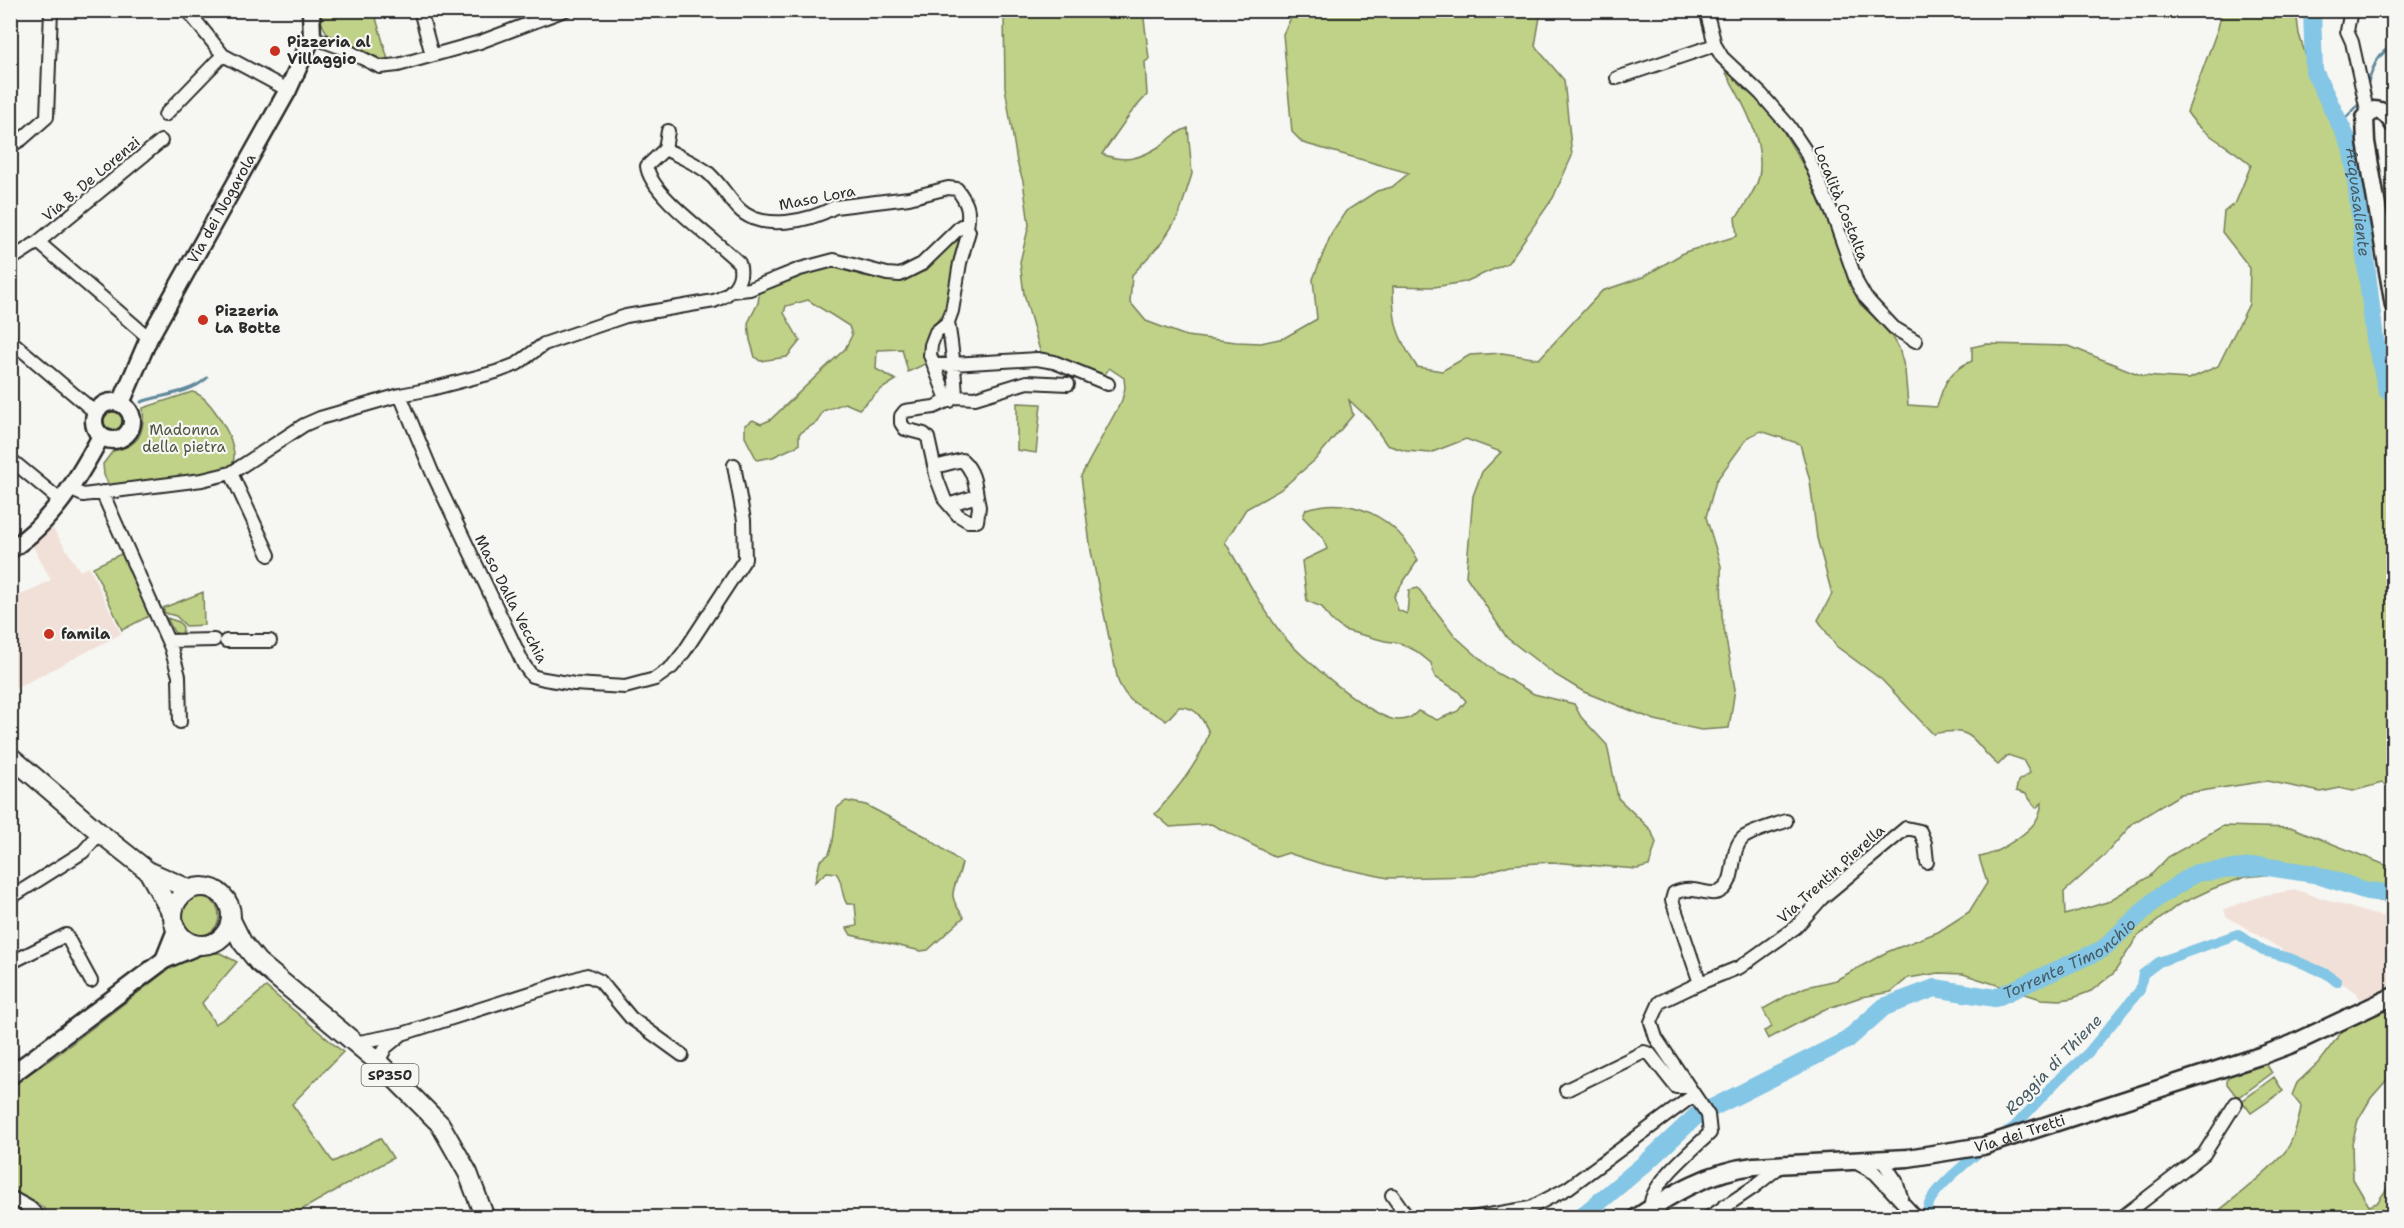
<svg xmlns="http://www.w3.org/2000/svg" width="2404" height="1228" font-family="'Shantell Sans',sans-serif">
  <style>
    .built { fill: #f1e0d8 }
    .green { fill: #bfd287; stroke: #757e59; stroke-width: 1.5 }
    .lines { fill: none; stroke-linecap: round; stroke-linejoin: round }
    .stream { stroke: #60889b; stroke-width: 3 }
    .canal { stroke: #84c6e5; stroke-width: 10 }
    .river { stroke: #84c6e5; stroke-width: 18 }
    .street-casing { stroke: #2b2b2b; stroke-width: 16 }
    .secondary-casing { stroke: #2b2b2b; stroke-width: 21 }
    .primary-casing { stroke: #2b2b2b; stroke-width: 22 }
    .street { stroke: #f6f6f2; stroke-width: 12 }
    .secondary { stroke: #f6f6f2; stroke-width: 16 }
    .primary { stroke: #f6f6f2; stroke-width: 18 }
    .poi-dot { fill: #c8321e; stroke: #f6f6f2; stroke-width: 2 }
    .labels { text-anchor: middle; stroke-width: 4.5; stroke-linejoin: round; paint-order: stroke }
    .shield { fill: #f6f6f2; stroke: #686867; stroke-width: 1.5 }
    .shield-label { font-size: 14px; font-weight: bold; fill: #2b2b2b }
    .poi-label { font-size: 15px; font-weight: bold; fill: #2b2b2b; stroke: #f6f6f2; text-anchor: start }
    .street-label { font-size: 15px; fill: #2b2b2b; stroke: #f6f6f2 }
    .park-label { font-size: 15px; fill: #505542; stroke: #f6f6f2 }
    .water-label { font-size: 16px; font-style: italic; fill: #465a63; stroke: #f6f6f2 }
  </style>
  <rect width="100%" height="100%" fill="#f6f6f2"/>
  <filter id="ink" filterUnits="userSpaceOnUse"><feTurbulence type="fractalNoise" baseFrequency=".0167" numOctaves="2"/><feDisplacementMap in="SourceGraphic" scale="12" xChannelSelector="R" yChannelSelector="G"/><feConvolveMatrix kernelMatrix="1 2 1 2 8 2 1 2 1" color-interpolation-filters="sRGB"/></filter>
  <g filter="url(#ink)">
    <!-- built -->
    <path class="built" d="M 50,524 L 80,571 L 89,567 L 121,634 L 11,691 L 11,600 L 51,580 L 30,541 Z
      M 2296,890 L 2371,914 L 2393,918 L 2393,991 L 2372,999 L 2359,998 L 2357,993 L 2332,976 L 2311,967 L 2226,916 L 2224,909 L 2265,895 Z"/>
    <!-- green -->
    <path class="green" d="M 1298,10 L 1541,11 L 1535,46 L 1564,80 L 1572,156 L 1553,198 L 1508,263 L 1465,282 L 1434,287 L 1393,286 C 1393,323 1396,335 1417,367 L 1442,371 L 1470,355 L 1502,353 L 1539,359 L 1602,291 L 1643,277 L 1685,252 L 1737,236 L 1735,217 L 1739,214 C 1746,203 1756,190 1759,177 C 1766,138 1739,96 1721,64 L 1746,83 L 1778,122 L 1806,170 L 1826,208 L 1860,304 L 1890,332 L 1899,348 L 1905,370 L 1908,405 L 1937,407 C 1943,385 1949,370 1972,361 L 1972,347 L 1986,344 L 2069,346 L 2143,376 L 2189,379 L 2218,366 L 2249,304 L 2250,268 L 2222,232 L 2224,212 L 2236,202 L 2251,165 C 2230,145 2202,136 2187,112 L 2218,28 L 2222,11 L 2296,11 L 2299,34 L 2309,66 L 2346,142 L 2358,228 L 2366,310 L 2374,354 L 2384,391 L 2393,403 L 2393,789 L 2382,783 L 2353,791 L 2340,788 L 2321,792 L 2267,781 L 2181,794 L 2133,823 L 2104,856 L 2064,892 L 2065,915 L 2107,902 L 2150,876 L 2168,857 L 2223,826 L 2293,828 L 2393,868 L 2393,903 L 2375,900 L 2291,875 L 2274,874 L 2245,877 L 2212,889 L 2178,905 L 2137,937 L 2114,973 L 2091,991 L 2073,998 L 2060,1000 L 2041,999 L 1963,974 L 1939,973 L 1908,978 L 1891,992 L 1861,997 L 1823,1010 L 1768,1039 L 1764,1031 L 1772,1027 L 1763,1009 L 1788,995 L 1806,987 L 1836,980 L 1887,952 L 1938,932 L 1969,912 L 1987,883 L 1979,857 C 1995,855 2032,832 2038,817 C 2040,813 2041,807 2042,803 L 2036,808 L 2026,794 L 2016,791 L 2018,781 L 2030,773 L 2023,760 L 2008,755 L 1998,765 C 1970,741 1976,725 1933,734 L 1882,680 L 1836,646 L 1818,620 L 1832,594 L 1817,538 L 1810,481 L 1800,444 L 1761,431 L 1748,437 L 1716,481 L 1706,517 L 1721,566 L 1722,617 L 1735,689 L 1729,728 L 1701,730 L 1655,720 L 1584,692 L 1554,674 L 1507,638 L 1466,576 L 1473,496 L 1482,472 L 1501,452 L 1466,439 L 1430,453 L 1406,451 L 1387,445 L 1369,419 L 1349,400 L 1353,415 L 1315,460 L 1280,490 L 1246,509 L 1225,542 C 1243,572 1260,605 1281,633 C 1297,654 1373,720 1398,720 C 1408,720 1412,717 1418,711 L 1437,720 L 1458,711 L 1466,701 L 1458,691 L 1435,677 L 1431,663 L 1416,651 L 1400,643 L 1385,641 L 1344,630 L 1330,619 L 1322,607 L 1307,601 L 1302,561 L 1327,549 L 1323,538 L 1303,517 L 1306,509 C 1352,494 1396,518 1418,560 L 1394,596 L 1398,610 L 1407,614 L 1409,590 L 1418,588 L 1456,637 L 1495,672 L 1534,694 L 1574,704 L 1581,717 L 1607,745 L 1618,798 L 1651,830 L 1656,843 L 1649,866 L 1637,869 L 1551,862 L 1510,865 L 1475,876 L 1388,878 L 1322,864 L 1288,853 L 1276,857 L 1211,824 L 1170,827 L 1155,814 C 1174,793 1202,759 1209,732 C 1202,718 1196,706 1179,707 L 1166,721 C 1144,704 1131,710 1118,681 L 1091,551 L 1081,476 L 1122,400 L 1125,388 L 1124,378 L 1109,368 L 1104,376 L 1042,358 L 1024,294 L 1020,262 L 1029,225 L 1023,181 L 1017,162 L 1005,87 L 1004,11 L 1143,11 L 1149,59 L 1145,62 L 1147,95 L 1130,114 L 1102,154 C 1124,163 1140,159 1160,146 C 1170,139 1176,132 1188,128 L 1192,174 L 1179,215 L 1163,241 L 1132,275 L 1130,302 L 1146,321 L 1186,336 L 1236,342 L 1261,343 L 1284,338 L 1317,319 L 1313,279 L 1332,232 L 1346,211 L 1377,191 L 1392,187 L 1409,173 L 1303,143 L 1292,132 L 1283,34 L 1292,16 Z
      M 320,11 L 374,11 L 389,63 L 384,64 C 357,51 320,45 320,11 Z
      M 962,229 L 965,235 L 956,256 L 947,308 L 927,335 L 924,349 L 927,363 L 908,372 L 902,349 L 877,350 L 876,369 L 896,380 L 880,390 L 859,409 L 845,403 L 823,411 L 817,422 L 799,434 L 799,445 L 773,457 L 757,460 L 745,437 L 745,425 L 753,420 L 761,424 L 770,420 L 845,349 L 852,335 L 849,326 L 808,300 L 786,306 L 784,313 L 800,341 L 787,357 L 760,361 L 755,357 L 750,340 L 748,323 L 758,303 L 760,288 L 829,266 L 864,276 L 893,280 Z
      M 192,392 C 208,394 230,432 233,448 C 235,456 234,464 229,471 L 110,487 L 104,475 L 103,464 L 113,451 C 139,446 145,433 143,408 Z
      M 1017,403 L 1041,404 L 1036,453 L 1017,450 Z
      M104 421a9 9 0 1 1 18 0a9 9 0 1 1-18 0Z
      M 123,553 L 151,615 L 122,630 L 93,567 Z
      M 203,592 L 204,625 L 186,626 L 176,616 L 165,613 L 163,608 Z
      M 167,618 L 179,622 L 183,627 L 182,636 L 174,632 Z
      M 846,801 L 866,805 L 925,836 L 962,863 C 956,891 944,891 964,917 L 928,950 L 921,951 L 851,935 L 847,928 L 857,926 L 855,904 L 847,904 C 840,894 844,882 836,873 L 827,872 L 815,882 L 820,861 L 829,854 L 833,841 L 837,808 Z
      M181 916a19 19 0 1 1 38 0a19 19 0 1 1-38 0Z
      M 220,953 L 237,962 L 202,1003 L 215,1024 L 240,1009 L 266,987 L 343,1052 L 292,1104 L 333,1162 L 380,1138 L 393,1158 L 289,1217 L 53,1217 L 39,1204 L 11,1189 L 10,1087 L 57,1055 L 169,969 L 197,954 Z
      M 2393,1003 L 2393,1073 L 2371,1098 L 2358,1120 L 2352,1144 L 2353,1179 L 2369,1206 L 2377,1203 L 2388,1187 L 2393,1187 L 2393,1217 L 2210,1218 C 2234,1198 2264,1176 2284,1153 C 2292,1145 2300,1117 2301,1106 L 2292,1095 L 2297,1083 L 2318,1063 L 2347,1025 Z
      M 2264,1060 L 2272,1073 L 2238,1098 L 2227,1084 L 2228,1072 Z
      M 2274,1077 L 2283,1091 L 2251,1113 L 2242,1101 Z"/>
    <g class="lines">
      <!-- stream -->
      <path class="stream" d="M 2366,88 C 2372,72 2376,52 2394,46
        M 2341,123 L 2361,102
        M 141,402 C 162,395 191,393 207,378"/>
      <!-- canal -->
      <path class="canal" d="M 2001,1136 L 2015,1126 L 2058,1080 L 2088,1053 L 2140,990 L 2143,974 L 2159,962 L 2238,934 L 2263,951 L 2290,958 L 2327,974 L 2337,982
        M 1928,1217 C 1928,1214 1927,1210 1928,1207 C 1931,1191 1970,1159 1983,1149"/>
      <!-- river -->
      <g class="river">
        <path id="s1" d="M 2312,10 L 2314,71 L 2352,149 L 2375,339 L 2387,390 L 2394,396"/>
        <path id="s2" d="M 1580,1218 L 1648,1161 L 1696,1116 L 1847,1040 L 1884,1007 L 1935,988 L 1995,998 L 2103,949 L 2157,898 L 2196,873 L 2262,866 L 2314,874 L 2367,891 L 2394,894"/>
      </g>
      <!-- street casing -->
      <g class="street-casing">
        <path id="street" d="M 187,10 L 223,55 L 288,90
          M 420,10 L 432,55
          M 1706,10 L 1715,45 L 1722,57 L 1761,94 L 1789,126 L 1805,150 L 1833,215 L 1857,283 L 1865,297 L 1894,328 L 1916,341
          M 2351,10 L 2347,31 L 2352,42 L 2368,115
          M 312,37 L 340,47 L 380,67 L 398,65 L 480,42 L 565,10
          M 1617,78 L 1715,45
          M 165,115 L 223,55
          M 10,146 L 22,139 L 47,117 L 51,10
          M 665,149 C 679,156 693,162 706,171 C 718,180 728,198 739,209 C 762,232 810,221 835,207 L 909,198 L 948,188 L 957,189 C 968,204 970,210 967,228
          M 38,242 L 149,338
          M 10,260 L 38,242 L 161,141
          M 731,291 L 750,289 L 800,269 L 834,260 L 887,274 L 900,275 L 922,264 L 956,231 L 961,226 L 966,227 L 969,231 L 960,263 L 952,311 L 948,322 L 936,332 L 931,345 L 930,355 L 945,394 L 950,401
          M 948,322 C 952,347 955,372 956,397 L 934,407 L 905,411 L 901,416 L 901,423 L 905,429 L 924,434 L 928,438 L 937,479 L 945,500 L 958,515 L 968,521 L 977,521 L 979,507 L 977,496
          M 10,340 L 96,413
          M 935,365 L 1037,359 L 1054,362 L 1108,384
          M 400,395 L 432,472 L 524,665 L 532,676 L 544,679 L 574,684 L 625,687 L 655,679 L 672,667 L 684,652 L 745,559 L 744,520 L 734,465
          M 956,397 L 975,398 L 1027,382 L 1068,384
          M 10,459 L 61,501
          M 935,467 L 962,460 C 973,470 975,482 977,496 L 951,504
          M 231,473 L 269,555
          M 69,489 L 83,495 L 202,480 L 231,473 L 304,425 L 320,418 L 400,395 L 431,389 L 496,372 L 517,364 L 544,344 L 626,316 L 714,301 C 730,295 745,282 739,263 C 717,240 650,196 647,166 L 665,149 L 668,131
          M 102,492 L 171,648 L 179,676 L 180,722
          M 168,641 L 214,640
          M 226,641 L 270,641
          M 10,898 L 83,852 L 100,833
          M 10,963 L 66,935 L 91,981
          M 1700,983 L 1672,900 L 1674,893 C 1694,884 1707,897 1719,892 C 1739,883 1728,851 1743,838 C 1752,831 1775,825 1786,821
          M 354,1043 L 401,1034
          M 378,1062 L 386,1047 L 402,1034 L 587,975 L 600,981 L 631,1018 L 682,1055
          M 1566,1090 L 1644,1052 L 1650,1054 L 1676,1087 L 1688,1087
          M 1882,1160 L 1896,1181 L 1901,1197
          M 1853,1161 L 1875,1173 L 1917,1218
          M 1392,1195 L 1408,1218
          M 10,1197 L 30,1208 L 40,1218
          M 1724,1206 L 1731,1218
          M 1471,1218 L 1530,1208 L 1568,1188 L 1694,1095
          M 1664,1218 L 1651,1203 C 1652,1183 1695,1148 1710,1133 L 1708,1115 L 1656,1038 L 1651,1022 L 1660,1002 L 1700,983 L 1740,967 L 1796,927 L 1822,898 L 1906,828 L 1920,831 L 1925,843 L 1927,862
          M 1708,1218 L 1754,1187 L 1783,1164
          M 2121,1218 L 2204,1154 L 2236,1103"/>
      </g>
      <!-- secondary casing -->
      <g class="secondary-casing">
        <g id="secondary">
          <path d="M 2394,125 C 2389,117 2384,110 2374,110 L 2365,118 L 2366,142 L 2394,306"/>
          <circle cx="113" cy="421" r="19"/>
          <path id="s3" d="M 121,403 L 149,338 L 288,90 L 312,37 L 311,10"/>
          <path d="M 10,550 C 52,522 78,479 101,436"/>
          <path d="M 164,960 L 176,930"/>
          <path d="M 10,1076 L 164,960 L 200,945"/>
          <path id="s4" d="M 1636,1218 C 1673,1193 1710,1171 1754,1166 L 1908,1158 L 1983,1146 L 2263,1055 L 2292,1044 L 2394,996"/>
        </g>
      </g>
      <!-- primary casing -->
      <g class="primary-casing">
        <path id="primary" d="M 10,756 L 100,833 L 148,871 L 189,889
          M 148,871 L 173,916
          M173 916a29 29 0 1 1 58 0a29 29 0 1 1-58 0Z
          M 231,920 L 242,942 L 258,962 L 378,1062 L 440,1124 L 468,1173 L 485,1218"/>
      </g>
      <!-- street -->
      <use href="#street" class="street"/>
      <!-- secondary -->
      <use href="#secondary" class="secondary"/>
      <!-- primary -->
      <use href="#primary" class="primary"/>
    </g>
  </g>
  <!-- markers -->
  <g class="poi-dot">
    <circle cx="275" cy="51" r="6"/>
    <circle cx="203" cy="320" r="6"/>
    <circle cx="49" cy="634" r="6"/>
  </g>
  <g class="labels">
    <!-- shield labels -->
    <rect class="shield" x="361.5" y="1064" width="57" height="22" rx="4.5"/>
    <g class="shield-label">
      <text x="390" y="1080">SP350</text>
    </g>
    <!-- poi labels -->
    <g class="poi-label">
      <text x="287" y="47">Pizzeria al<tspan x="287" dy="17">Villaggio</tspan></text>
      <text x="215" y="316">Pizzeria<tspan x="215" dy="17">La Botte</tspan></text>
      <text x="61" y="639">famila</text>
    </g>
    <!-- street labels -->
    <g class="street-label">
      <text transform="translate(91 179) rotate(-40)" y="5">Via B. De Lorenzi</text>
      <text transform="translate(817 198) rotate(-11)" y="5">Maso Lora</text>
      <text transform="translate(1841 203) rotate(68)" y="5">Località Costalta</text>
      <text dy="5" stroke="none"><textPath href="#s3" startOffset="219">Via dei Nogarola</textPath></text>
      <text transform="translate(511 599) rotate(63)" y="5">Maso Dalla Vecchia</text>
      <text transform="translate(1831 874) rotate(-42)" y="5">Via Trentin Pierella</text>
      <text dy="5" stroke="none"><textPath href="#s4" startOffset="399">Via dei Tretti</textPath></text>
    </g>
    <!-- park labels -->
    <g class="park-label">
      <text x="184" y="435">Madonna<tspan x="184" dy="17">della pietra</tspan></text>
    </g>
    <!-- water labels -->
    <g class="water-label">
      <text dy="6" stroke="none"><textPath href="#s1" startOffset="201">Acquasaliente</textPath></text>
      <text dy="6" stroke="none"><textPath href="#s2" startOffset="573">Torrente Timonchio</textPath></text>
      <text transform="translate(2053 1064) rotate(-46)" y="6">Roggia di Thiene</text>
    </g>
  </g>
  <!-- margin -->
  <rect width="2404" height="1228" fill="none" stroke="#f6f6f2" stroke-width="36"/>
  <rect x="18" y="18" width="2368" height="1192" fill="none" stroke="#2b2b2b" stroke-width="2" filter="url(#ink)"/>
</svg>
